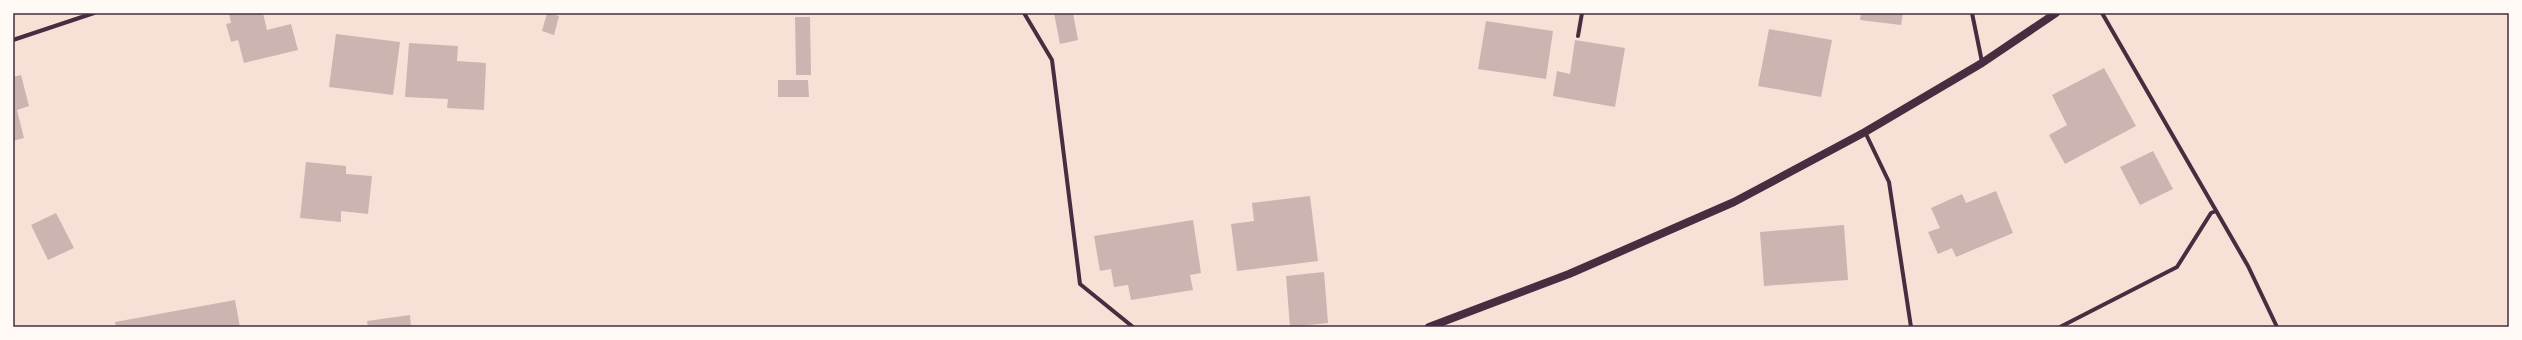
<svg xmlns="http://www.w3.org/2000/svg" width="2522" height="340" font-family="Overpass,sans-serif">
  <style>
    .building { fill: #ccb4b1 }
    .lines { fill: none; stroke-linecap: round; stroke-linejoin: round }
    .minor { stroke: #4a2c40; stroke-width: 4 }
    .secondary { stroke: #4a2c40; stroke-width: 8 }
    .neatline { fill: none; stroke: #4a2c40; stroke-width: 1.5 }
  </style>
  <rect width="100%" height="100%" fill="#f7e1d7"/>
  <!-- building -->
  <path class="building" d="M 229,13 L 263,13 L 267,30 L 291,24 L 298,50 L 244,63 L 238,40 L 231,42 L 226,24 L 231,23 Z
    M 547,13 L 559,16 L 554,35 L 542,31 Z
    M 1054,13 L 1073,13 L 1078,40 L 1060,44 Z
    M 1861,13 L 1903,13 L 1901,25 L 1860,20 Z
    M 795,17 L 810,17 L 811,75 L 796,75 Z
    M 1486,21 L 1553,31 L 1546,79 L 1478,69 Z
    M 1769,29 L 1832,40 L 1821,97 L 1758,86 Z
    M 336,34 L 400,42 L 393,95 L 329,87 Z
    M 1575,40 L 1625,48 L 1615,107 L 1553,96 L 1557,71 L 1570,74 Z
    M 409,43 L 458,46 L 457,61 L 486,63 L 484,110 L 447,108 L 448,99 L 405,97 Z
    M 2104,68 L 2136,126 L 2065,164 L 2049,135 L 2067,125 L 2052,95 Z
    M 21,75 L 29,106 L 17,110 L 24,138 L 13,141 L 13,77 Z
    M 778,80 L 808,80 L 809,97 L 778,97 Z
    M 2153,151 L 2173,189 L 2140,205 L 2120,167 Z
    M 306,162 L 346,166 L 346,174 L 372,176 L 368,214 L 341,211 L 341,222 L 300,218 Z
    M 1996,191 L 2013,233 L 1956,257 L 1952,248 L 1938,254 L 1928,232 L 1940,228 L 1931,208 L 1962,194 L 1966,203 Z
    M 1310,196 L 1318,261 L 1237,271 L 1231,224 L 1254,221 L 1252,203 Z
    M 56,213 L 74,248 L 48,260 L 31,225 Z
    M 1193,220 L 1201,273 L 1190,275 L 1193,290 L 1131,300 L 1128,285 L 1114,287 L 1111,269 L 1100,271 L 1094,236 Z
    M 1844,225 L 1848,280 L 1764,286 L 1760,232 Z
    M 1324,272 L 1328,323 L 1290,327 L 1286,276 Z
    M 235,300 L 240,327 L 116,327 L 115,322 Z
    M 410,315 L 411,327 L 368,327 L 367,321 Z"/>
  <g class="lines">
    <!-- minor -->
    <path class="minor" d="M 1024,13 L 1052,60 L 1080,284 L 1133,327
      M 1972,13 L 1982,62
      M 2102,13 L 2248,266 L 2277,327
      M 1578,36 L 1582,13
      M 13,40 L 94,13
      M 1865,132 L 1889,182 L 1911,327
      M 2060,327 L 2177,267 L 2211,213 L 2216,211"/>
    <!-- secondary -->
    <path class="secondary" d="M 1429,327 L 1569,274 L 1734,202 L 1865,132 L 1982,63 L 2056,13"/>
  </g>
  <!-- border -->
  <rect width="2522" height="340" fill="none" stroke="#fffaf5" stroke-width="28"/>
  <rect x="14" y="14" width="2494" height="312" class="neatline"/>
</svg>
